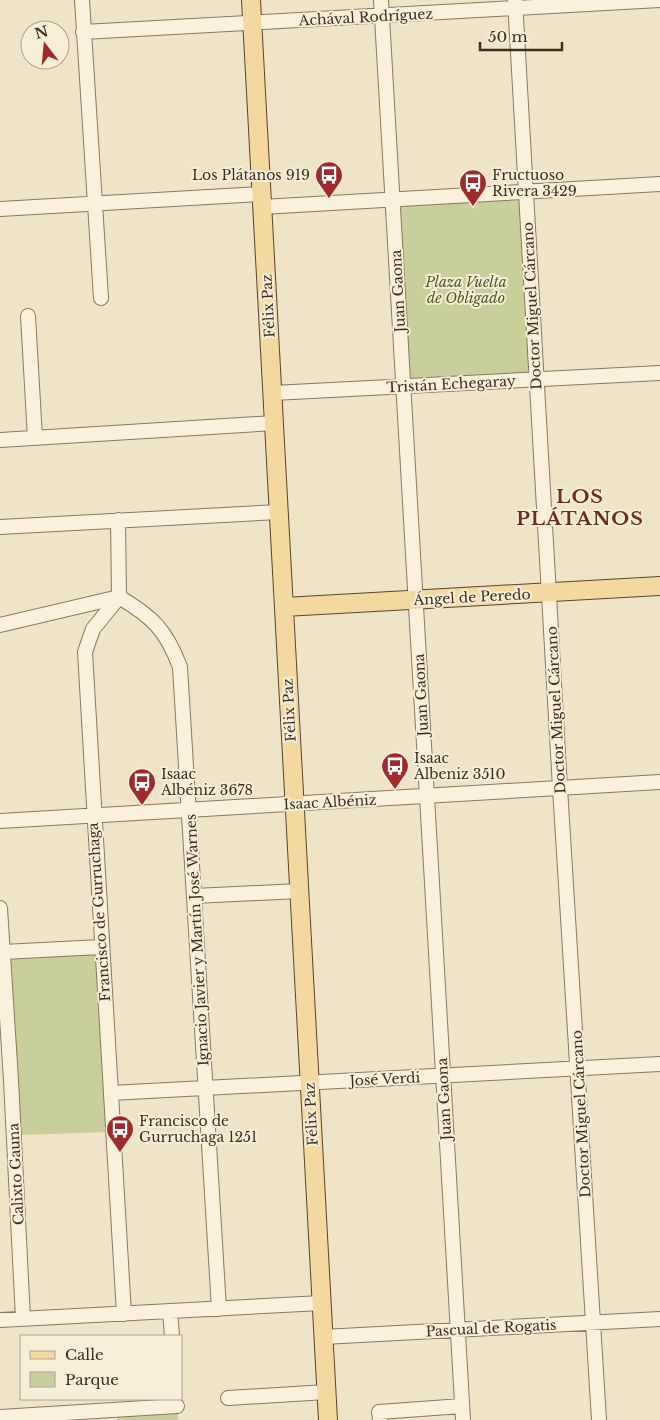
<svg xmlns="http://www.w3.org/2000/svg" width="660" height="1420" font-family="'Libre Baskerville',serif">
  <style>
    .green { fill: #c9cf9b }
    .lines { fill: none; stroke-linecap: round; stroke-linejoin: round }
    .minor-casing { stroke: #8d765c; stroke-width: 16 }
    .major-casing { stroke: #5b4430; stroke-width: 20 }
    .minor { stroke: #faf1dc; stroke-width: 14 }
    .major { stroke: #f3d9a0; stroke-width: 18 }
    .labels { text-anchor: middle; stroke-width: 4; stroke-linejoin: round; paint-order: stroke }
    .street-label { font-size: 14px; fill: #3d2e20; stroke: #f7eed8 }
    .poi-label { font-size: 14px; fill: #3d2e20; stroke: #f7eed8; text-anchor: start }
    .park-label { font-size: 14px; font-style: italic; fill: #4d5a26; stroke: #f7eed8 }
    .district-label { font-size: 19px; font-weight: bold; letter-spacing: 1px; fill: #6b2e1e; stroke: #f7eed8 }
  </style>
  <rect width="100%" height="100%" fill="#f0e4c8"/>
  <!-- green -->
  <path class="green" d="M 521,198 L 532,374 L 410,382 L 399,206 Z
    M 92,952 L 99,962 L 109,1132 L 20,1135 L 9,964 L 12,958 Z
    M 178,1411 L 178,1420 L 117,1420 L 117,1413 Z"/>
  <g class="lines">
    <!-- minor casing -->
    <g class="minor-casing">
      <path id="minor" d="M 82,0 L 101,298
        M 381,0 L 463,1420
        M 515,0 L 560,788 L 599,1420
        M 83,32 L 660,0
        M 262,207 L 660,184
        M 0,209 L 262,194
        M 28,316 L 35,438
        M 273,393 L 660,373
        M 0,440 L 274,423
        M 118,520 L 119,597 L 93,629 L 85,652 L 124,1314
        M 0,527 L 279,512
        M 119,597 C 153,617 166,630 180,667 L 219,1309
        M 0,625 L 119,597
        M 0,821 L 660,782
        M 194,896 L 299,891
        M 0,908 L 11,1080 L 23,1319
        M 3,952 L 101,947
        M 111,1093 L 660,1064
        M 170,1311 L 172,1336
        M 0,1320 L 321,1303
        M 323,1337 L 660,1319
        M 228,1398 L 326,1392
        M 0,1417 L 177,1406
        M 380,1420 L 379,1412 L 462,1406"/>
    </g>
    <!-- major casing -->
    <g class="major-casing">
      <path id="major" d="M 251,0 L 328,1420
        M 284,607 L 660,586"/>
    </g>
    <!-- minor -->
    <use href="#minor" class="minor"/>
    <!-- major -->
    <use href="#major" class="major"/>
  </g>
  <!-- icons -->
  <defs>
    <g id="bus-pin" transform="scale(1.4375)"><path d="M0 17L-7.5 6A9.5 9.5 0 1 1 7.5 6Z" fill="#9e2a2b" stroke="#f7eed8"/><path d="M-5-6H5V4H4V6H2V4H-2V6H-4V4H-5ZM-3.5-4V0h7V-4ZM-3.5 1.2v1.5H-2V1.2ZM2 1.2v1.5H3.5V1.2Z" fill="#fff"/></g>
  </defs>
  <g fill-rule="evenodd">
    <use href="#bus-pin" x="329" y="175"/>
    <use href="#bus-pin" x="473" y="183"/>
    <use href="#bus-pin" x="395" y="766"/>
    <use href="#bus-pin" x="142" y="782"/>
    <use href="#bus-pin" x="120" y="1129"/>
  </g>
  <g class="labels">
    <!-- street labels -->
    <g class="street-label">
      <text transform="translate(366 17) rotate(-3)" y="5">Achával Rodríguez</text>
      <text transform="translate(398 291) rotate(-93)" y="5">Juan Gaona</text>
      <text transform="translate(268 306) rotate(-93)" y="5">Félix Paz</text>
      <text transform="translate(532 306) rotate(-93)" y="5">Doctor Miguel Cárcano</text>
      <text transform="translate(451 384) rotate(-3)" y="5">Tristán Echegaray</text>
      <text transform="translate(472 597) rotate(-3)" y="5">Ángel de Peredo</text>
      <text transform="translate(421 695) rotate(-93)" y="5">Juan Gaona</text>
      <text transform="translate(289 710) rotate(-93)" y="5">Félix Paz</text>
      <text transform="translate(556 710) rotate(-93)" y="5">Doctor Miguel Cárcano</text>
      <text transform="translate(330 802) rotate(-3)" y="5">Isaac Albéniz</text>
      <text transform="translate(99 912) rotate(-94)" y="5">Francisco de Gurruchaga</text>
      <text transform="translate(197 940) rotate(-93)" y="5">Ignacio Javier y Martín José Warnes</text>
      <text transform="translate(385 1079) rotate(-3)" y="5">José Verdi</text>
      <text transform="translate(444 1099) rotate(-93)" y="5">Juan Gaona</text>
      <text transform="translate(311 1114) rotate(-93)" y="5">Félix Paz</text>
      <text transform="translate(581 1114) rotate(-93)" y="5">Doctor Miguel Cárcano</text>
      <text transform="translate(16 1174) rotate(-93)" y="5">Calixto Gauna</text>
      <text transform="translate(491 1328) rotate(-3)" y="5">Pascual de Rogatis</text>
    </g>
    <!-- poi labels -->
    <g class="poi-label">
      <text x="310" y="180" text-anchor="end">Los Plátanos 919</text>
      <text x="492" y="180">Fructuoso<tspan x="492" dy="16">Rivera 3429</tspan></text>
      <text x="414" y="763">Isaac<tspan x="414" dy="16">Albeniz 3510</tspan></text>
      <text x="161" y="779">Isaac<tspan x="161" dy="16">Albéniz 3678</tspan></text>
      <text x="139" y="1126">Francisco de<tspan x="139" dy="16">Gurruchaga 1251</tspan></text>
    </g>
    <!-- park labels -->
    <g class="park-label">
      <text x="466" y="287">Plaza Vuelta<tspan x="466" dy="16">de Obligado</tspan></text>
    </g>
    <!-- district labels -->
    <g class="district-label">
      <text x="580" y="503">LOS<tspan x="580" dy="22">PLÁTANOS</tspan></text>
    </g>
  </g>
  <!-- legend -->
  <rect x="20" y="1335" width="162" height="65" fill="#f7eed8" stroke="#ada18e"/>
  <rect x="30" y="1351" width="25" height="8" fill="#f3d9a0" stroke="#ada18e"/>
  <text x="65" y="1360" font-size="15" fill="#3d2e20">Calle</text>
  <rect x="30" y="1372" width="25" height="15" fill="#c9cf9b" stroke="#ada18e"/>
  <text x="65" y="1385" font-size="15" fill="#3d2e20">Parque</text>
  <!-- north arrow -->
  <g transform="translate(45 45) rotate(344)"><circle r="24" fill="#f7eed8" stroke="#ada18e"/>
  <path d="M0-4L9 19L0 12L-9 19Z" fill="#9e2a2b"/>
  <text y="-8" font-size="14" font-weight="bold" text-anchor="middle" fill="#3d2e20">N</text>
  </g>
  <!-- scale -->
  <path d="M480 42v8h82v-8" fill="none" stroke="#3d2e20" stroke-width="2.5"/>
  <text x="488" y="42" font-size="15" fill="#3d2e20" stroke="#f7eed8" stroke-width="4" paint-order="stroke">50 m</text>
</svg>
